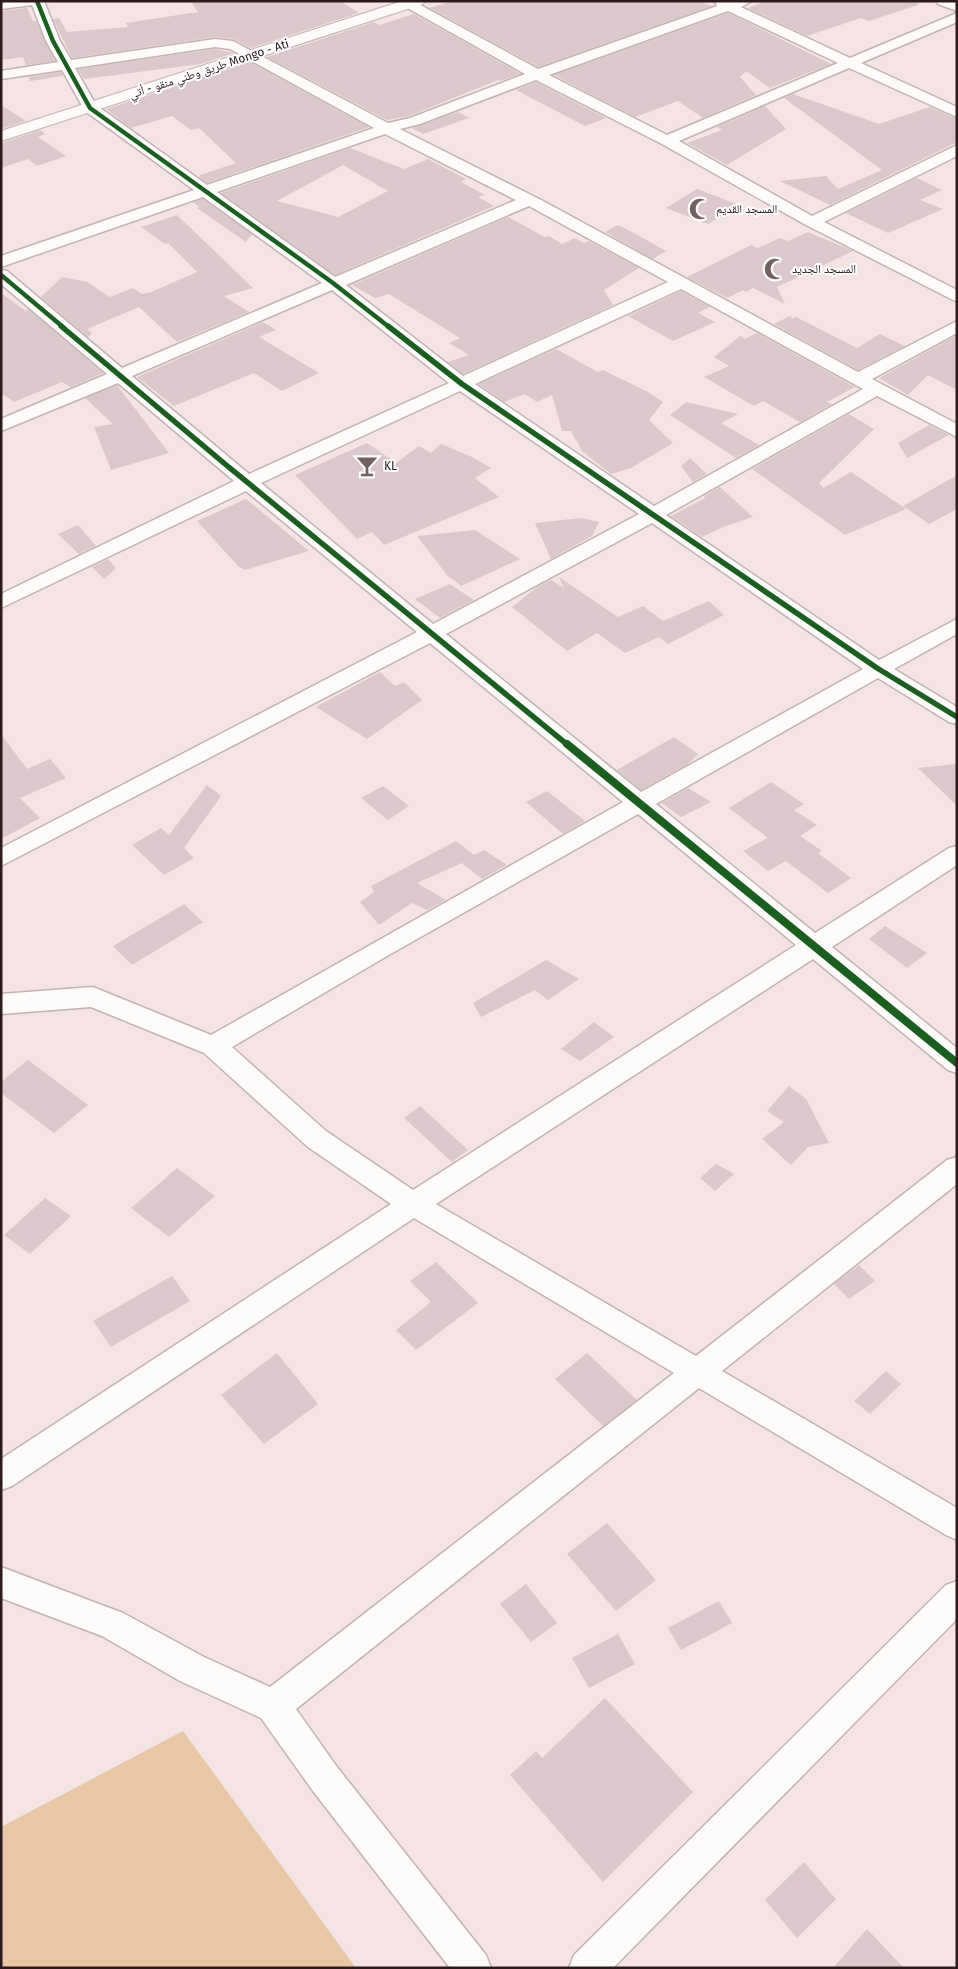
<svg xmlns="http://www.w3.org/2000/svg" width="958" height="1969" font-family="'Fira Sans','Noto Naskh Arabic',sans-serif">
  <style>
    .green { fill: #e7c7a5 }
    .building { fill: #dac8cc; fill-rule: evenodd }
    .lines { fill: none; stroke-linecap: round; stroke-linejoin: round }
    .minor-casing { stroke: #c3b2b3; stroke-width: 3 }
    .secondary-casing { stroke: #c3b2b3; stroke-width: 2 }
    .minor { fill: #fefbfb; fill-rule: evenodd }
    .secondary { fill: #fefbfb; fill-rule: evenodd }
    .cycleway-far2-casing { stroke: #fff; stroke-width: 6 }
    .cycleway-far1-casing { stroke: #fff; stroke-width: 8 }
    .cycleway-casing { stroke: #fff; stroke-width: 11 }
    .cycleway-far2 { stroke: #1b5e20; stroke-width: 4.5 }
    .cycleway-far1 { stroke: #1b5e20; stroke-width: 5.5 }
    .cycleway { stroke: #1b5e20; stroke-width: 8 }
    .labels { text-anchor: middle; stroke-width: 4; stroke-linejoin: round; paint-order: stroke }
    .far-street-label { font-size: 12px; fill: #2d1a1c; stroke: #fff }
    .far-poi-label { font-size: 12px; fill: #2d1a1c; stroke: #fff; text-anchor: start }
  </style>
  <rect width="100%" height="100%" fill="#f5e4e4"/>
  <!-- green -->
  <path class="green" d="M 183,1731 L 356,1968 L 1,1968 L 1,1827 Z"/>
  <!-- building -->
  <path class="building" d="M 191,1 L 340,1 L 359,13 L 251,48 L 234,39 L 215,37 L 72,58 L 53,19 L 59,18 L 67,32 L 128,27 L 126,23 L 198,12 Z
    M 452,1 L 698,1 L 712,6 L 538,67 L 430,8 Z
    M 765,1 L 918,1 L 918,5 L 869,21 L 861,18 L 807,36 L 748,8 Z
    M 27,8 L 33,21 L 36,21 L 55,61 L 26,65 L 23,57 L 1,60 L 1,11 Z
    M 728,13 L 831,64 L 770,88 L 746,71 L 740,77 L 756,95 L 703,118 L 678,101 L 635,117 L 554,75 Z
    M 414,14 L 521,74 L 501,81 L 498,80 L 409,116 L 387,120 L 267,57 L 374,22 L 379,25 Z
    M 215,49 L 234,53 L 201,64 L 84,79 L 78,69 Z
    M 250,62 L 369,127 L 207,183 L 199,177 L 200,175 L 236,163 L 199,128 L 191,130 L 172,116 L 131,128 L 106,109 Z
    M 61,72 L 63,76 L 30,81 L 29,77 Z
    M 536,82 L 606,118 L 585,126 L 516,90 Z
    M 793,94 L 879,124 L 930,107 L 957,119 L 957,142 L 830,205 L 780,181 L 826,176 L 838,189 L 882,170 L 784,98 Z
    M 1,105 L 26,121 L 1,129 Z
    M 765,106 L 786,129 L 727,165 L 687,143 L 722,130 L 717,127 Z
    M 458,112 L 469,118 L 423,134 L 412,128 Z
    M 40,130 L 45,134 L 38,137 L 66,156 L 37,166 L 28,159 L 1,168 L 1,143 Z
    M 350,148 L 404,169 L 428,159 L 466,179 L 461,182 L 485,195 L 478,197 L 494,206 L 335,275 L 221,193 ZM 343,165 L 388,191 L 338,217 L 277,201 Z
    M 917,178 L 942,190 L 920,200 L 943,209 L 888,233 L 846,213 Z
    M 697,189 L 739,205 L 708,224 L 666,208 Z
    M 203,199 L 252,234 L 246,242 L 197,208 L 199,207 L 193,202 Z
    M 177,215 L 253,288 L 224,296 L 249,312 L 177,342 L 139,307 L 87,329 L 92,333 L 88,337 L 41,297 L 62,277 L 87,282 L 110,297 L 133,288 L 142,294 L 151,292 L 197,272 L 168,243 L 165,244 L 141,227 Z
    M 508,217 L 545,237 L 549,236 L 562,244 L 575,238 L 584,243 L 589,241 L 639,268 L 604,290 L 613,305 L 463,374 L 448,362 L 469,355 L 449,343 L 460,338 L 389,294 L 375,298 L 352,285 Z
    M 618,225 L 634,233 L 666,251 L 653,259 L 605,232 Z
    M 808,232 L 853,251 L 777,287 L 785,304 L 753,288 L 746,292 L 743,290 L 727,298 L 687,277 L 751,245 L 758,248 L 780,238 L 788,241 Z
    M 681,291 L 710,307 L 698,313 L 715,322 L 673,341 L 628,316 Z
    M 1,293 L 26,311 L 28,309 L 103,373 L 71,387 L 62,382 L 14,402 L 1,393 Z
    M 790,316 L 792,319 L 796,317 L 857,348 L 880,334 L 905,346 L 858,370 L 774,324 Z
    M 263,322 L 276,330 L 259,337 L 319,373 L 282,391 L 254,373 L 174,406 L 137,377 Z
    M 757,333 L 855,387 L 827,402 L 832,404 L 800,422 L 763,401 L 754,406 L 704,377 L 729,366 L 714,357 L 740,336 L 745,339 Z
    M 957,335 L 957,390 L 928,375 L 908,395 L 879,378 Z
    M 556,349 L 598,372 L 603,370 L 648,392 L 663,402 L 649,420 L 673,443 L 631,468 L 611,474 L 582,451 L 571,431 L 562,431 L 552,395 L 537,402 L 525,394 L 504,402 L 479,384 Z
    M 117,385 L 169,453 L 111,470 L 94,427 L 113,424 L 85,398 Z
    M 686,402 L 738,414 L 721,423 L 759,445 L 736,458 L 670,415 Z
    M 849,414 L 874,429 L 819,483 L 824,488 L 851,472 L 906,509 L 845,535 L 752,469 Z
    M 929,425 L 949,435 L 907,458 L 898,443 Z
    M 367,443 L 396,463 L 419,446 L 431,453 L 441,444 L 472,457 L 491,468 L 475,478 L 499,497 L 384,545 L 372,532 L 357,539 L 295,475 Z
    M 690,458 L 707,474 L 693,482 L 681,466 Z
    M 957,475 L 957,509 L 929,524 L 903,506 Z
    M 720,487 L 753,517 L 723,527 L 702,537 L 671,516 L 705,498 L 704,496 Z
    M 246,499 L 309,551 L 245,570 L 238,566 L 197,521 Z
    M 581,518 L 599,522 L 592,536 L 551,559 L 535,523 Z
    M 78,525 L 96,546 L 79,554 L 58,534 Z
    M 475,530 L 520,559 L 461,586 L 447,575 L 417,536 Z
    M 108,559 L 116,568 L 104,579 L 92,567 Z
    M 559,577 L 618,617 L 643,606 L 663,621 L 709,601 L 724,615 L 668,644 L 659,637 L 625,653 L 597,633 L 567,651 L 512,607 L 537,587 L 551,580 L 564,588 Z
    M 450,584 L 474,600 L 440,618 L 415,599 Z
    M 380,672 L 395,686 L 404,682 L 422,700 L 367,739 L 316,707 Z
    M 1,734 L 27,769 L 50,759 L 66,778 L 20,798 L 40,818 L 1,839 Z
    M 674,737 L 698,754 L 688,764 L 641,790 L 617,770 Z
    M 957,764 L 957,806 L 918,768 Z
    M 771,782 L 804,804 L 794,810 L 817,825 L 800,836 L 822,851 L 818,853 L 851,878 L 828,893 L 786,861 L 768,871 L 743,851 L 768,838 L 729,808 Z
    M 207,785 L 221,796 L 184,848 L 194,858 L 164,875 L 132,845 L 161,828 L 169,835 Z
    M 383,786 L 409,806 L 388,820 L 361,798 Z
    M 688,788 L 711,802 L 681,817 L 662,803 Z
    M 547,791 L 585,821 L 563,834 L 526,802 Z
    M 456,841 L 474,855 L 484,850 L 507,865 L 482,879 L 462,863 L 417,883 L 446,900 L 427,910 L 412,903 L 379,925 L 360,902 L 374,892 L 371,886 Z
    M 184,904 L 203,922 L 132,965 L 113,946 Z
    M 885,926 L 927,953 L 907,968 L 869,939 Z
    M 546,960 L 579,979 L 548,1000 L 535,990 L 481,1017 L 473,1003 Z
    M 594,1022 L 614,1037 L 580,1061 L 561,1049 Z
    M 28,1060 L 88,1105 L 54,1133 L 1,1093 L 1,1082 Z
    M 789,1086 L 806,1099 L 829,1143 L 808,1147 L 791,1165 L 762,1139 L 784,1122 L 767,1111 Z
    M 420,1106 L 468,1150 L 452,1162 L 404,1118 Z
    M 716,1164 L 734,1174 L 715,1191 L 700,1178 Z
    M 177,1168 L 215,1196 L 169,1237 L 131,1208 Z
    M 45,1198 L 71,1216 L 30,1254 L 4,1235 Z
    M 436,1262 L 478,1303 L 416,1350 L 396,1330 L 431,1302 L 410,1281 Z
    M 859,1265 L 875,1281 L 849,1299 L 834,1284 Z
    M 172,1276 L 190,1301 L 111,1347 L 93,1321 Z
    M 277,1353 L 318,1404 L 264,1444 L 221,1395 Z
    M 587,1353 L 637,1400 L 603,1426 L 555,1379 Z
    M 886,1371 L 901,1384 L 870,1414 L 854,1401 Z
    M 607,1523 L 656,1580 L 616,1611 L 567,1554 Z
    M 526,1584 L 557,1623 L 531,1642 L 500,1604 Z
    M 719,1601 L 732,1623 L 681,1650 L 668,1628 Z
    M 618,1634 L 635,1664 L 589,1688 L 572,1658 Z
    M 605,1698 L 693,1792 L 603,1882 L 510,1775 L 536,1751 L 542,1758 Z
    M 804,1862 L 836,1899 L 797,1938 L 765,1900 Z
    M 867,1929 L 904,1968 L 833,1968 Z"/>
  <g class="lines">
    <!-- minor casing -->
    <g class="minor-casing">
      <path id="minor" d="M 1,1 L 44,1 L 60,41 L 71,60 L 215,39 L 233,41 L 388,123 L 410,118 L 525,74 L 395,1 L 413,1 L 538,69 L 717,6 L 715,1 L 752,1 L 741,7 L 850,58 L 957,13 L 957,22 L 861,63 L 957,107 L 957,117 L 849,68 L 679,141 L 812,216 L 957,145 L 957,156 L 824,222 L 957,290 L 957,302 L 806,225 L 662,144 L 536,80 L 420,124 L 400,129 L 543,201 L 858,372 L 957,321 L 957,333 L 872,379 L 957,424 L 957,437 L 877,396 L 666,515 L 879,660 L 957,619 L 957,634 L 894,669 L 957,707 L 957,724 L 949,722 L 878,678 L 656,804 L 815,933 L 949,848 L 957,846 L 957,865 L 832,947 L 957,1048 L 957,1073 L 948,1070 L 813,959 L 436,1204 L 696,1356 L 947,1160 L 957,1157 L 957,1184 L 722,1371 L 957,1508 L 957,1540 L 946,1535 L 699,1388 L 296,1709 L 337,1767 L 486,1955 L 491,1968 L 450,1968 L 313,1791 L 261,1718 L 180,1681 L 102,1636 L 1,1598 L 1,1567 L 123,1613 L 204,1657 L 270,1687 L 674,1373 L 414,1218 L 12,1486 L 1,1490 L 1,1459 L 391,1204 L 308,1147 L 204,1053 L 91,1007 L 1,1014 L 1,994 L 93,987 L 211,1035 L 623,802 L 430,643 L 1,866 L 1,848 L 417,632 L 246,491 L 1,608 L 1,594 L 234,481 L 118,383 L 1,431 L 1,419 L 107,374 L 1,284 L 1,270 L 7,271 L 122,368 L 322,283 L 203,197 L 1,267 L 1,256 L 194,190 L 85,111 L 62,70 L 1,79 L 1,71 L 58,62 L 46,41 L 32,5 L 1,9 ZM 728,11 L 838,63 L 667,135 L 549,75 ZM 215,47 L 230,49 L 374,128 L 207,185 L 96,105 L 75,68 ZM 385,134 L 516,200 L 335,277 L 217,192 ZM 529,206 L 668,282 L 463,376 L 346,285 ZM 681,289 L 863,389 L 654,506 L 475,384 ZM 332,290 L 449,383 L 249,474 L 132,376 ZM 460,391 L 639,514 L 433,624 L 261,483 ZM 652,523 L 863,669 L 641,792 L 446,634 ZM 638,814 L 796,945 L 413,1190 L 326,1131 L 232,1047 L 387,956 Z
        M 936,1 L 957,2 L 957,11 L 938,4 Z
        M 957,1581 L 957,1619 L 613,1968 L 569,1968 L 574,1955 L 946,1585 Z"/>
    </g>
    <!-- secondary casing -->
    <g class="secondary-casing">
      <path id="secondary" d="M 402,1 L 425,1 L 423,4 L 1,141 L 1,131 Z"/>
    </g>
    <!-- minor -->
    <use href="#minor" class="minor"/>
    <!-- secondary -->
    <use href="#secondary" class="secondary"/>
    <!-- cycleway-far2 casing -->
    <g class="cycleway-far2-casing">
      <path id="cycleway-far2" d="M 37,1 L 53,41 L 90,108 L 333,283 L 389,327
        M 1,275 L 63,327"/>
    </g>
    <!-- cycleway-far1 casing -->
    <g class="cycleway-far1-casing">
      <path id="cycleway-far1" d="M 61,326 L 225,464 L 569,746
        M 388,326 L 462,384 L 877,668 L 957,717"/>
    </g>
    <!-- cycleway casing -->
    <g class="cycleway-casing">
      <path id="cycleway" d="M 567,744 L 957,1063"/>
    </g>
    <!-- cycleway-far2 -->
    <use href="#cycleway-far2" class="cycleway-far2"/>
    <!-- cycleway-far1 -->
    <use href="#cycleway-far1" class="cycleway-far1"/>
    <!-- cycleway -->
    <use href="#cycleway" class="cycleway"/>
  </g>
  <!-- icons -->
  <defs>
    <g id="mosque-bare" transform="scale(1.725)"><path d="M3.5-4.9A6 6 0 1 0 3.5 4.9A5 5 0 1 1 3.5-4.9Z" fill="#736162" stroke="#fff" stroke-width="2.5" paint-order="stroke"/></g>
    <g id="bar-bare" transform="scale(1.725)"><path d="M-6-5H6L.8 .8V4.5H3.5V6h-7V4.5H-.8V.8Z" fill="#736162" stroke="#fff" stroke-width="2.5" paint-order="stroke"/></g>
  </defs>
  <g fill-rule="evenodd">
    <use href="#mosque-bare" x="700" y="209"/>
    <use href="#mosque-bare" x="775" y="269"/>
    <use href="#bar-bare" x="367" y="466"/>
  </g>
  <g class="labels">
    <!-- far-street labels -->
    <g class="far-street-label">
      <text transform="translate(209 69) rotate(-18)" y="4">طريق وطني منقو - أتي Mongo - Ati</text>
    </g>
    <!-- far-poi labels -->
    <g class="far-poi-label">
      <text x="716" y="213">المسجد القديم</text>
      <text x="792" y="273">المسجد الجديد</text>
      <text x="384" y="470">KL</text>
    </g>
  </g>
  <!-- border -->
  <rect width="958" height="1969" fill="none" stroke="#2d1a1c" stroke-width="5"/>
</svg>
